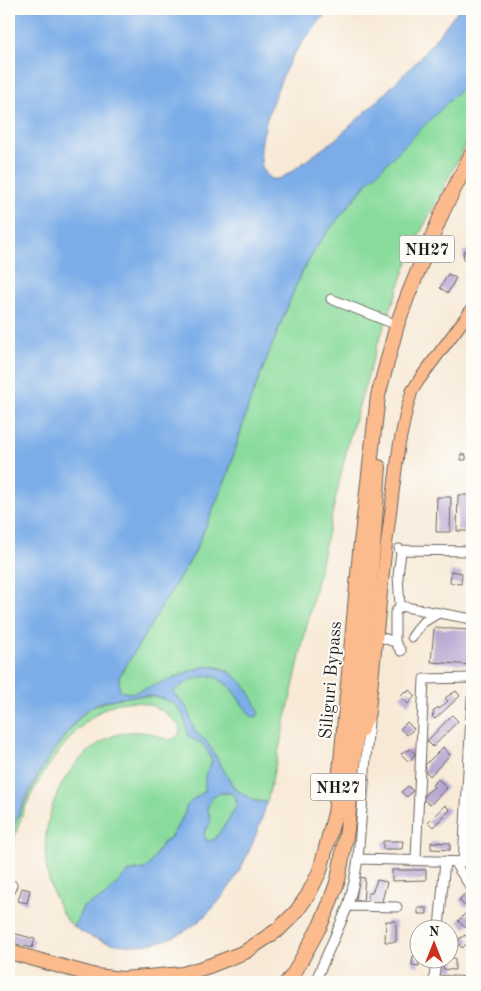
<svg xmlns="http://www.w3.org/2000/svg" width="481" height="991" font-family="'Old Standard TT',serif">
  <style>
    .green { fill: #89db9c; stroke: #527c5c }
    .water { fill: #7cade8; stroke: #4c6482; fill-rule: evenodd }
    .building { fill: #b4a3cf }
    .lines { fill: none; stroke-linecap: round; stroke-linejoin: round }
    .minor-casing { stroke: #69645d; stroke-width: 11 }
    .major-casing { stroke: #69645d; stroke-width: 13 }
    .highway-casing { stroke: #69645d; stroke-width: 16 }
    .minor { stroke: #fff; stroke-width: 9 }
    .major { stroke: #fbbb8d; stroke-width: 11 }
    .highway { stroke: #fbbb8d; stroke-width: 14 }
    .labels { text-anchor: middle; stroke-width: 4; stroke-linejoin: round; paint-order: stroke }
    .shield { fill: #fdfcf7; stroke: #605f5e; stroke-width: 1 }
    .shield-label { font-size: 16px; font-weight: bold; fill: #1c1c1c }
    .street-label { font-size: 18px; fill: #1c1c1c; stroke: #fdfcf7 }
  </style>
  <rect width="100%" height="100%" fill="#fdfcf7"/>
  <filter id="ink" filterUnits="userSpaceOnUse"><feTurbulence type="fractalNoise" baseFrequency=".02" numOctaves="2"/><feDisplacementMap in="SourceGraphic" scale="10" xChannelSelector="R" yChannelSelector="G"/><feConvolveMatrix kernelMatrix="1 2 1 2 8 2 1 2 1" color-interpolation-filters="sRGB"/></filter>
  <filter id="wash" filterUnits="userSpaceOnUse"><feTurbulence type="fractalNoise" baseFrequency=".0096" numOctaves="4" result="noise"/><feDisplacementMap in="SourceGraphic" scale="20" xChannelSelector="R" yChannelSelector="G"/><feGaussianBlur stdDeviation="1.12" result="paint"/><feColorMatrix in="noise" values="0 0 0 0 0 0 0 0 0 0 0 0 0 0 0 0 0 1.4 0 .05"/><feComposite in="paint" operator="in"/></filter>
  <g filter="url(#wash)">
    <rect width="100%" height="100%" fill="#f8e9d6"/>
    <!-- green -->
    <path class="green" d="M 472,78 L 472,132 L 414,245 L 376,349 L 349,439 L 267,802 L 254,801 L 234,788 L 215,755 L 206,741 L 195,732 L 187,708 L 173,692 C 185,682 197,675 214,676 L 229,686 L 251,716 L 259,712 C 255,701 248,692 241,683 C 204,636 161,704 120,691 L 119,686 L 119,677 L 194,554 L 228,474 L 250,401 L 299,278 L 320,241 L 368,182 Z
      M 134,696 C 150,696 171,696 181,711 C 186,718 185,729 191,737 C 193,741 196,740 200,742 C 207,747 210,755 212,762 C 206,772 206,780 205,791 L 191,801 L 186,807 L 185,813 L 171,837 L 164,842 L 150,864 L 145,869 L 134,870 L 104,897 L 83,907 L 74,927 C 65,920 59,909 55,898 C 30,841 54,761 115,735 C 127,731 141,731 153,734 C 159,736 165,740 171,740 L 179,735 L 180,727 C 162,704 129,693 102,710 C 71,730 42,771 27,804 C 18,823 13,842 9,862 L 9,840 L 13,827 L 47,759 L 76,722 L 89,708 L 111,700 Z
      M 220,793 L 230,793 L 235,796 L 237,805 L 229,819 L 214,840 L 205,841 L 203,834 L 208,827 L 210,815 L 207,808 L 212,797 Z"/>
    <!-- water -->
    <path class="water" d="M 9,9 L 330,9 C 318,23 305,38 294,54 C 281,76 258,133 261,159 C 261,167 265,173 270,179 L 279,179 L 288,174 L 337,138 L 376,102 L 420,58 L 459,9 L 472,9 L 472,78 L 368,182 L 320,241 L 299,278 L 250,401 L 228,474 L 194,554 L 119,677 L 119,686 L 120,691 L 128,693 L 136,692 L 203,667 C 232,664 250,687 259,712 L 257,717 L 251,716 L 229,686 L 214,676 C 197,675 185,682 173,692 L 187,708 L 195,732 L 206,741 L 215,755 L 234,788 L 254,801 L 267,802 C 248,866 211,943 135,945 C 113,946 91,939 74,927 L 83,907 L 104,897 L 128,872 L 145,869 L 150,864 L 162,844 L 171,837 L 185,813 L 186,807 L 191,801 L 205,791 L 205,775 L 212,762 L 208,752 L 202,743 L 189,737 C 186,729 185,717 181,711 C 172,698 154,695 139,696 C 125,697 99,700 88,709 C 79,716 72,726 65,735 C 41,766 21,803 9,840 ZM 220,793 L 230,793 L 235,796 L 237,805 L 229,819 L 214,840 L 206,841 L 204,832 C 214,819 211,822 207,808 L 212,797 Z"/>
    <g id="blocks">
      <!-- building -->
      <path class="building" d="M 463,251 L 472,251 L 472,260 L 464,260 Z
        M 469,272 L 472,274 L 470,280 L 465,277 Z
        M 448,274 L 456,278 L 448,293 L 440,288 Z
        M 461,454 L 466,455 L 466,460 L 461,460 Z
        M 458,495 L 470,495 L 469,531 L 457,531 Z
        M 437,497 L 451,497 L 450,532 L 436,532 Z
        M 451,571 L 462,573 L 461,584 L 450,583 Z
        M 434,628 L 472,630 L 472,665 L 431,662 Z
        M 409,690 L 415,696 L 408,704 L 400,696 L 405,691 L 407,693 Z
        M 456,691 L 460,696 L 435,719 L 432,716 L 434,714 L 433,712 L 438,707 L 439,709 L 448,701 L 445,698 Z
        M 452,715 L 458,721 L 433,747 L 427,741 Z
        M 407,722 L 414,729 L 407,735 L 400,729 Z
        M 443,747 L 450,755 L 430,776 L 423,769 L 426,768 L 425,765 Z
        M 410,749 L 415,754 L 409,762 L 401,754 L 406,750 L 408,751 Z
        M 438,779 L 447,788 L 430,805 L 423,799 L 425,797 L 425,794 L 434,787 L 432,785 Z
        M 408,786 L 413,791 L 407,797 L 401,792 Z
        M 445,805 L 450,810 L 433,827 L 428,822 Z
        M 383,841 L 403,841 L 402,849 L 383,849 Z
        M 431,842 L 450,843 L 450,850 L 431,849 Z
        M 392,870 L 426,870 L 426,880 L 392,881 Z
        M 359,877 L 365,878 L 363,901 L 356,900 Z
        M 377,880 L 387,882 L 381,905 L 367,901 L 369,893 L 372,893 Z
        M 22,888 L 30,890 L 27,903 L 18,901 Z
        M 466,893 L 472,899 L 466,907 L 459,900 Z
        M 418,908 L 427,908 L 427,914 L 418,914 Z
        M 466,913 L 472,919 L 466,928 L 458,921 Z
        M 386,921 L 396,921 L 396,942 L 385,942 Z
        M 9,932 L 35,939 L 32,948 L 9,942 Z
        M 465,935 L 470,941 L 462,948 L 456,941 Z
        M 413,956 L 418,956 L 419,966 L 412,965 Z
        M 444,958 L 455,958 L 455,970 L 443,969 Z"/>
    </g>
  </g>
  <g filter="url(#ink)">
    <use href="#blocks" fill-opacity="0" stroke="#69645d" stroke-width="1"/>
    <g class="lines">
      <!-- minor casing -->
      <g class="minor-casing">
        <path id="minor" d="M 331,299 L 397,325
          M 399,549 L 401,552 L 398,576 L 400,606
          M 401,550 L 472,551
          M 412,637 L 422,623 L 437,614
          M 383,638 L 395,642 L 401,651
          M 395,642 L 395,613 L 400,606 L 472,619
          M 358,859 L 472,862
          M 416,859 L 424,679 L 472,678
          M 454,862 L 472,889
          M 463,862 L 472,698
          M 9,892 L 12,885
          M 348,906 L 397,907
          M 439,928 L 445,861
          M 436,958 L 434,980 L 472,982
          M 315,982 L 348,906 L 354,882 L 358,859 L 369,721"/>
      </g>
      <!-- major casing -->
      <g class="major-casing">
        <path id="major" d="M 356,735 L 362,731 L 369,715 L 386,548 L 399,446 L 407,408 L 412,391 L 419,380 L 472,309"/>
      </g>
      <!-- highway casing -->
      <g class="highway-casing">
        <path id="highway" d="M 9,952 L 96,976 L 122,979 L 183,974 L 209,966 L 245,952 L 279,929 L 296,912 L 308,895 L 320,871 L 335,813 L 341,762 L 360,552 L 378,396 L 397,325 L 408,295 L 443,211 L 472,153
          M 287,982 L 293,975 L 320,926 L 329,905 L 338,880 L 347,830 L 369,600 L 379,467"/>
      </g>
      <!-- minor -->
      <use href="#minor" class="minor"/>
      <!-- major -->
      <use href="#major" class="major"/>
      <!-- highway -->
      <use href="#highway" class="highway"/>
    </g>
  </g>
  <g class="labels">
    <!-- shield labels -->
    <g class="shield">
      <rect x="399.5" y="235.5" width="55" height="27" rx="4"/>
      <rect x="310.5" y="773.5" width="55" height="27" rx="4"/>
    </g>
    <g class="shield-label">
      <text x="427" y="255">NH27</text>
      <text x="338" y="793">NH27</text>
    </g>
    <!-- street labels -->
    <g class="street-label">
      <text transform="translate(330 680) rotate(-85)" y="6">Siliguri Bypass</text>
    </g>
  </g>
  <!-- margin -->
  <rect width="481" height="991" fill="none" stroke="#fdfcf7" stroke-width="30"/>
  <!-- north arrow -->
  <g transform="translate(434 944)"><circle r="24" fill="#fdfcf7" stroke="#a3a29f"/>
  <path d="M0-4L9 19L0 12L-9 19Z" fill="#c8321e"/>
  <text y="-8" font-size="14" font-weight="bold" text-anchor="middle" fill="#1c1c1c">N</text>
  </g>
</svg>
